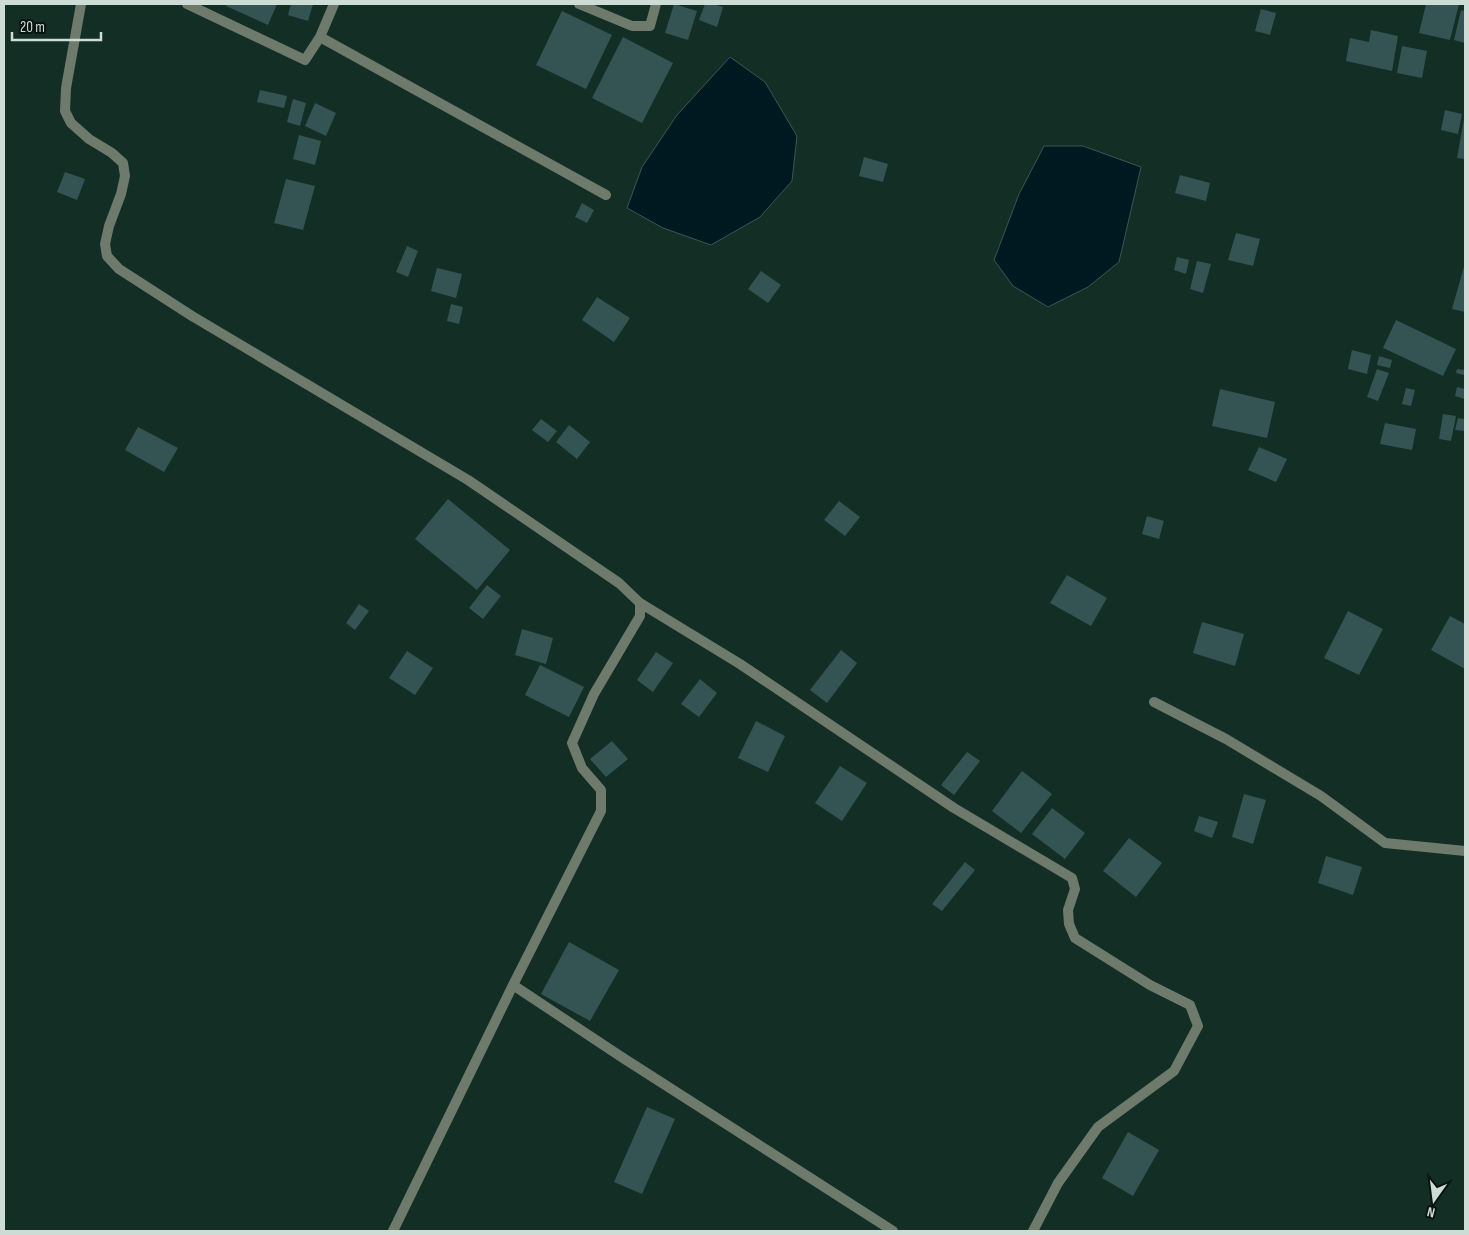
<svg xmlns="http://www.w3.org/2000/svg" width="1469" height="1235" font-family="'Sofia Sans Condensed',sans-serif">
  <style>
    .water { fill: #001920; stroke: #3e5457 }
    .building { fill: #335453 }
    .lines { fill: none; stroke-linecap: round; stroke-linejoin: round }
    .minor { stroke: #6d7a6c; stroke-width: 10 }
  </style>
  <rect width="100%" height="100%" fill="#132e25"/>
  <!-- water -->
  <path class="water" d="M 730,57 L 765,82 L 797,136 L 792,181 L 760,217 L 711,245 L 663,228 L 627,208 L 642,167 L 677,115 Z
    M 1044,146 L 1083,146 L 1141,167 L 1119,262 L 1088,287 L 1048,307 L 1013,286 L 994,260 L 1019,194 Z"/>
  <!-- building -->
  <path class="building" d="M 227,4 L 277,4 L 268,25 L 226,6 Z
    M 291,4 L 313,4 L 308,21 L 288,15 Z
    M 674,4 L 697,11 L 688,40 L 665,33 Z
    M 705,4 L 713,4 L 723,7 L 717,27 L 699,20 Z
    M 1426,4 L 1459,4 L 1450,40 L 1419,33 Z
    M 1261,9 L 1276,13 L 1270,35 L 1255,31 Z
    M 1461,10 L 1465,11 L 1465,43 L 1454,40 Z
    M 562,11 L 612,35 L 586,89 L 536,65 Z
    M 1371,30 L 1398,36 L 1392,71 L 1346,61 L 1350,38 L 1369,42 Z
    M 623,37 L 673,63 L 642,123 L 592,98 Z
    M 1402,46 L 1427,51 L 1422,78 L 1397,73 Z
    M 260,90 L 287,96 L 284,108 L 257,102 Z
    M 293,99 L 306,103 L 300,126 L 287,122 Z
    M 315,103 L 336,113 L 326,136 L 305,126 Z
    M 1445,110 L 1462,114 L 1458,134 L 1441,130 Z
    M 1464,119 L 1465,119 L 1465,159 L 1457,158 Z
    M 299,135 L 321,141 L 315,165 L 293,159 Z
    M 864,157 L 888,164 L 883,182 L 859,176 Z
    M 65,172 L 85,179 L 77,200 L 57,192 Z
    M 1180,175 L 1210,183 L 1206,201 L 1175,193 Z
    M 286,179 L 315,186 L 303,230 L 274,223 Z
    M 582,203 L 594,210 L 587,223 L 575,217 Z
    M 1236,233 L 1260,239 L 1253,266 L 1228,260 Z
    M 407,246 L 418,251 L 408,277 L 396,272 Z
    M 1177,257 L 1189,260 L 1186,274 L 1174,270 Z
    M 1197,261 L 1211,264 L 1203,293 L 1190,289 Z
    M 1465,263 L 1465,312 L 1452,309 Z
    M 437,268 L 462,274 L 456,298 L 431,291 Z
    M 761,271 L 781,285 L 768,303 L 748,289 Z
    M 597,297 L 630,318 L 614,342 L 582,320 Z
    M 451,304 L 463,307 L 459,324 L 447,321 Z
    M 1396,320 L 1456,349 L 1443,376 L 1383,348 Z
    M 1352,350 L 1371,355 L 1367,374 L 1348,369 Z
    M 1379,356 L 1392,360 L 1390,368 L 1377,365 Z
    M 1377,369 L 1389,373 L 1378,401 L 1367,397 Z
    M 1457,369 L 1465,370 L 1464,375 L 1456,373 Z
    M 1457,387 L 1465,389 L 1465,399 L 1455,396 Z
    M 1406,388 L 1415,390 L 1411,406 L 1402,404 Z
    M 1220,389 L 1275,402 L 1267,438 L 1212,426 Z
    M 1443,414 L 1456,416 L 1451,441 L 1439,439 Z
    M 1458,418 L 1465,419 L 1465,431 L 1455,430 Z
    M 541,419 L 557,431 L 548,442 L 532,430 Z
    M 1385,423 L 1416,429 L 1412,450 L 1380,444 Z
    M 569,425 L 590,442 L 577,459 L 556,442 Z
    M 138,427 L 178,448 L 164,472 L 125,450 Z
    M 1259,447 L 1287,459 L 1276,482 L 1248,470 Z
    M 448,499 L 510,550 L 477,590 L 415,539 Z
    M 839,501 L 860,517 L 845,536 L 824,520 Z
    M 1147,516 L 1164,521 L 1159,539 L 1142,534 Z
    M 1067,575 L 1107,598 L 1091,626 L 1050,603 Z
    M 487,585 L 501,596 L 483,619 L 469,608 Z
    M 359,604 L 369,611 L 355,630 L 346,623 Z
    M 1348,611 L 1383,629 L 1359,675 L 1324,658 Z
    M 1450,616 L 1465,624 L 1465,669 L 1431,650 Z
    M 1202,622 L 1244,634 L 1235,666 L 1193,653 Z
    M 522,629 L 553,638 L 546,664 L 515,655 Z
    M 841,650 L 857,663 L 827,703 L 810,690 Z
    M 407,651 L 433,668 L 415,695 L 389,678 Z
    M 656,652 L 673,663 L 653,692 L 637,680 Z
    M 540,665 L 584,687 L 569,717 L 525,695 Z
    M 700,679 L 717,693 L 699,717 L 681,704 Z
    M 756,721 L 785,736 L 768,772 L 738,758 Z
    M 612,741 L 628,759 L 606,777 L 590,759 Z
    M 967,752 L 980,761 L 954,795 L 941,785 Z
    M 840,766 L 867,783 L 842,821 L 815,803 Z
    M 1022,771 L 1052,794 L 1021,833 L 992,811 Z
    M 1244,794 L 1266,800 L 1253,844 L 1232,837 Z
    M 1052,808 L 1085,833 L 1065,859 L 1032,834 Z
    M 1199,816 L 1218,822 L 1212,838 L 1194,831 Z
    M 1129,838 L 1162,863 L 1136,897 L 1103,871 Z
    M 1326,856 L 1362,867 L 1353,895 L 1318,883 Z
    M 965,862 L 975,870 L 942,911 L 932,904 Z
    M 569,942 L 619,970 L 590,1021 L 541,994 Z
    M 647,1107 L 675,1119 L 642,1194 L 614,1182 Z
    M 1128,1132 L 1159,1150 L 1133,1196 L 1102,1178 Z"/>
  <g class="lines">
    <!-- minor -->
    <path class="minor" d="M 81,4 L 66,88 L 65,111 L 71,123 L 89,139 L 112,153 L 123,163 L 125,176 L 121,194 L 109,226 L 105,244 L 107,256 L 119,269 L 192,316 L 468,480 L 619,583 L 640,603 L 640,616 L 594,694 L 572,743 L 582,768 L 601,790 L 601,811 L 513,985 L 393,1231
      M 187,4 L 305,60 L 320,37 L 334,4
      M 579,4 L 632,26 L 650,26 L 656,4
      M 320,37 L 606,195
      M 640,603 L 740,664 L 954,808 L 1072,878 L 1075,889 L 1068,910 L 1069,924 L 1075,938 L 1150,985 L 1190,1005 L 1198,1026 L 1174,1071 L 1098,1127 L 1058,1183 L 1033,1231
      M 1154,702 L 1226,739 L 1321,796 L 1385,843 L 1465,851
      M 513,985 L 620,1056 L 893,1231"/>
  </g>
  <!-- border -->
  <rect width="1469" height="1235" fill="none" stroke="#cdddd6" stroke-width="10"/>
  <!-- north arrow -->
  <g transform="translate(1434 1200) rotate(194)" stroke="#08140f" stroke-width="4" paint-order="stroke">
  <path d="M0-4L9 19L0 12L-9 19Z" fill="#cdddd6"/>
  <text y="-8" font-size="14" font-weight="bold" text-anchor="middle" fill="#cdddd6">N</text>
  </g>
  <!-- scale -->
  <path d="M12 32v8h89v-8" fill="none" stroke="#cdddd6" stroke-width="2.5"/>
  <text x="20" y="32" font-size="15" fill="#cdddd6" stroke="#08140f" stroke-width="4" paint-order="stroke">20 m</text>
</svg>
